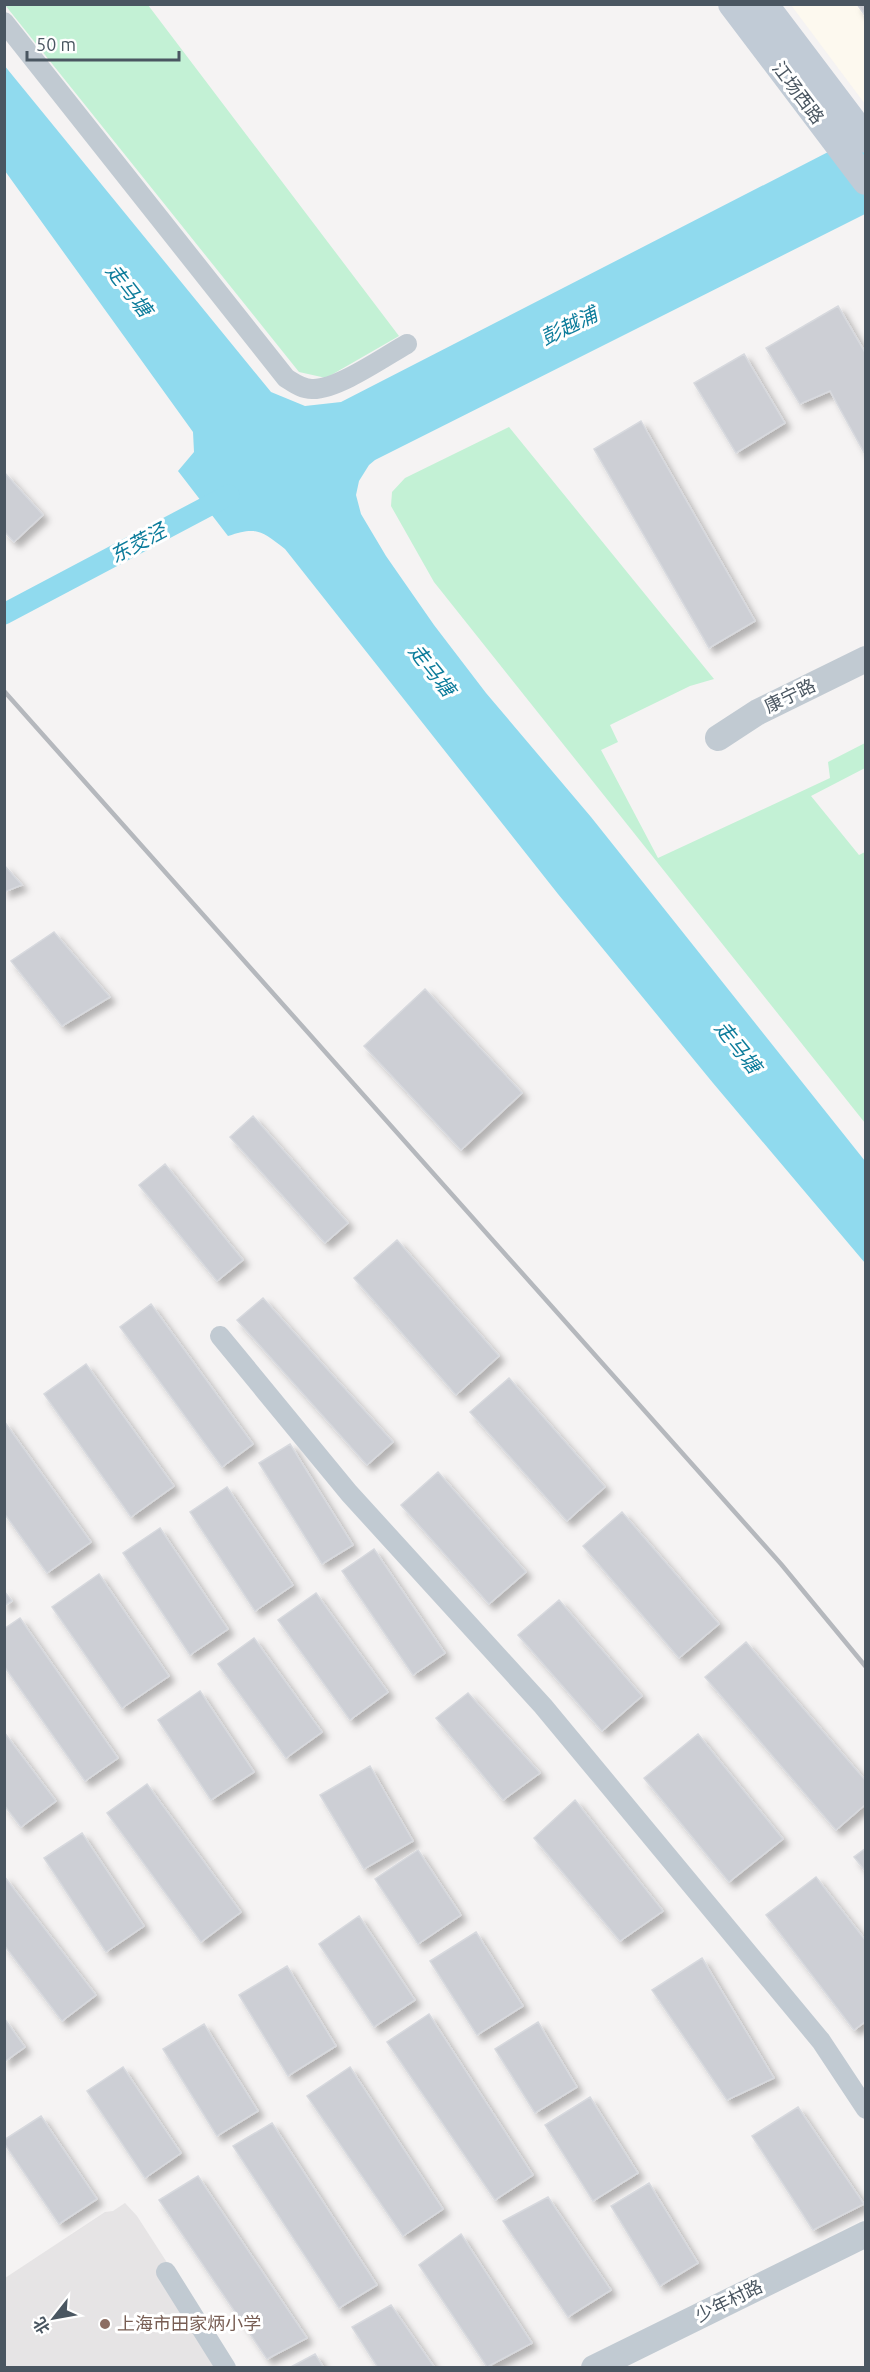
<svg xmlns="http://www.w3.org/2000/svg" width="870" height="2372" font-family="Ubuntu,'Noto Sans SC',sans-serif">
  <style>
    .commercial { fill: #fdf9ef }
    .education { fill: #e6e4e5 }
    .green { fill: #c3f1d5 }
    .water { fill: #90daee }
    .lines { fill: none; stroke-linecap: round; stroke-linejoin: round }
    .canal { stroke: #90daee; stroke-width: 21 }
    .building { fill: #cdcfd5; stroke: #d7d9de; stroke-width: 1.5; filter: url(#shadow) }
    .minor { stroke: #c1cad2; stroke-width: 20 }
    .tertiary { stroke: #c1cad2; stroke-width: 26 }
    .secondary { stroke: #c1cbd6; stroke-width: 28 }
    .rail { stroke: #b5b8bd; stroke-width: 4.5 }
    .education-dot { fill: #8d6e63; stroke: #fff; stroke-width: 2 }
    .labels { text-anchor: middle; stroke-width: 6; stroke-linejoin: round; paint-order: stroke }
    .street-label { font-size: 18px; fill: #4a5661; stroke: #fff }
    .education-label { font-size: 18px; fill: #785e54; stroke: #fff; text-anchor: start }
    .water-label { font-size: 20px; font-style: italic; fill: #0c7c9b; stroke: #fff }
  </style>
  <defs>
    <filter id="shadow"><feDropShadow dx="5.5" dy="5.5" stdDeviation="3" flood-color="#0004"/></filter>
  </defs>
  <rect width="100%" height="100%" fill="#f5f3f3"/>
  <!-- commercial -->
  <path class="commercial" d="M 791,5 L 865,5 L 865,104 Z"/>
  <!-- education -->
  <path class="education" d="M 125,2203 L 137,2216 L 235,2368 L 5,2368 L 5,2278 L 105,2212 L 113,2211 Z"/>
  <!-- green -->
  <path class="green" d="M 5,5 L 148,5 L 399,336 L 326,378 L 299,372 Z
    M 509,427 L 714,679 L 690,686 L 610,725 L 618,742 L 601,750 L 658,858 L 830,778 L 828,762 L 865,743 L 865,768 L 811,796 L 859,855 L 865,852 L 865,1123 L 434,582 L 391,506 L 392,492 L 405,478 Z"/>
  <!-- water -->
  <path class="water" d="M 4,65 L 271,392 L 305,406 L 341,402 L 865,133 L 865,214 L 375,460 L 369,465 L 359,481 L 356,495 L 361,514 L 386,556 L 434,625 L 486,693 L 591,817 L 865,1161 L 865,1263 L 713,1083 L 558,894 L 285,549 C 261,531 257,526 228,536 L 178,471 L 194,452 L 193,432 L 5,171 Z"/>
  <g class="lines">
    <!-- canal -->
    <path class="canal" d="M 4,614 L 229,495"/>
  </g>
  <!-- building -->
  <path class="building" d="M 857,4 L 866,4 L 866,17 Z
    M 838,306 L 866,354 L 866,456 L 830,391 L 800,404 L 766,348 Z
    M 744,354 L 785,423 L 736,453 L 694,383 Z
    M 641,421 L 755,621 L 709,648 L 594,449 Z
    M 4,472 L 43,515 L 14,542 L 4,531 Z
    M 4,865 L 22,885 L 4,892 Z
    M 54,932 L 110,997 L 62,1026 L 11,961 Z
    M 425,989 L 522,1093 L 461,1150 L 364,1046 Z
    M 253,1116 L 348,1223 L 325,1243 L 230,1137 Z
    M 165,1164 L 243,1260 L 217,1281 L 139,1185 Z
    M 397,1240 L 499,1356 L 456,1395 L 354,1278 Z
    M 263,1298 L 393,1442 L 367,1465 L 237,1320 Z
    M 151,1304 L 253,1444 L 222,1467 L 120,1327 Z
    M 86,1364 L 174,1486 L 131,1517 L 44,1394 Z
    M 509,1378 L 605,1487 L 567,1521 L 470,1412 Z
    M 4,1421 L 91,1542 L 47,1573 L 4,1513 Z
    M 290,1444 L 353,1545 L 322,1564 L 259,1463 Z
    M 438,1472 L 526,1572 L 489,1604 L 401,1505 Z
    M 227,1487 L 293,1585 L 255,1611 L 190,1512 Z
    M 622,1512 L 719,1624 L 679,1658 L 583,1546 Z
    M 160,1528 L 228,1629 L 190,1655 L 123,1553 Z
    M 374,1549 L 445,1653 L 413,1675 L 342,1571 Z
    M 99,1574 L 169,1676 L 122,1708 L 52,1607 Z
    M 4,1591 L 12,1601 L 4,1606 Z
    M 316,1593 L 388,1692 L 350,1720 L 278,1620 Z
    M 559,1600 L 642,1696 L 602,1731 L 518,1635 Z
    M 20,1618 L 118,1758 L 85,1781 L 4,1666 L 4,1629 Z
    M 254,1638 L 322,1732 L 286,1758 L 218,1664 Z
    M 746,1642 L 866,1781 L 866,1804 L 836,1830 L 705,1677 Z
    M 200,1691 L 254,1772 L 211,1800 L 158,1720 Z
    M 468,1693 L 540,1773 L 503,1800 L 436,1718 Z
    M 4,1732 L 56,1801 L 21,1827 L 4,1805 Z
    M 698,1734 L 783,1839 L 729,1882 L 644,1778 Z
    M 370,1766 L 413,1841 L 364,1869 L 320,1795 Z
    M 147,1784 L 241,1912 L 201,1942 L 107,1813 Z
    M 575,1800 L 663,1911 L 620,1941 L 534,1838 Z
    M 82,1833 L 144,1926 L 106,1952 L 44,1858 Z
    M 866,1848 L 866,1872 L 854,1857 Z
    M 418,1850 L 461,1915 L 418,1944 L 375,1879 Z
    M 4,1876 L 96,1995 L 62,2021 L 4,1945 Z
    M 816,1877 L 866,1941 L 866,2021 L 854,2030 L 766,1915 Z
    M 359,1916 L 415,2000 L 374,2027 L 319,1944 Z
    M 476,1932 L 523,2006 L 477,2035 L 430,1961 Z
    M 702,1958 L 774,2078 L 727,2100 L 652,1990 Z
    M 287,1966 L 336,2046 L 288,2076 L 239,1995 Z
    M 429,2014 L 533,2175 L 495,2200 L 387,2042 Z
    M 4,2018 L 25,2047 L 4,2062 Z
    M 538,2022 L 577,2087 L 535,2113 L 495,2049 Z
    M 204,2024 L 258,2111 L 217,2136 L 163,2049 Z
    M 123,2067 L 181,2153 L 145,2178 L 87,2091 Z
    M 350,2067 L 443,2209 L 403,2236 L 307,2096 Z
    M 590,2097 L 638,2173 L 593,2201 L 545,2125 Z
    M 798,2107 L 864,2204 L 813,2230 L 752,2136 Z
    M 41,2116 L 97,2199 L 59,2224 L 4,2143 L 4,2140 Z
    M 272,2123 L 377,2285 L 339,2308 L 233,2146 Z
    M 198,2176 L 307,2338 L 267,2359 L 159,2200 Z
    M 649,2183 L 698,2263 L 660,2286 L 611,2206 Z
    M 548,2197 L 611,2290 L 568,2317 L 503,2221 Z
    M 461,2234 L 532,2343 L 487,2367 L 419,2265 Z
    M 391,2305 L 435,2368 L 378,2368 L 352,2327 Z
    M 315,2354 L 324,2368 L 289,2368 Z"/>
  <g class="lines">
    <!-- minor -->
    <path class="minor" d="M 4,22 L 286,378 C 294,383 302,389 312,389 C 337,390 384,357 407,344
      M 220,1336 L 349,1493 L 543,1706 L 821,2041 L 866,2109
      M 166,2272 L 226,2368"/>
    <!-- tertiary -->
    <path class="tertiary" d="M 718,738 L 758,712 L 866,659
      M 594,2368 L 866,2234"/>
    <!-- secondary -->
    <path class="secondary" d="M 732,4 L 866,181
      M 764,4 L 866,139"/>
    <!-- rail -->
    <path class="rail" d="M 4,691 L 781,1564 L 866,1667"/>
  </g>
  <!-- markers -->
  <circle class="education-dot" cx="105" cy="2324" r="6"/>
  <g class="labels">
    <!-- street labels -->
    <g class="street-label">
      <text transform="translate(798 93) rotate(53)" y="6">江场西路</text>
      <text transform="translate(790 696) rotate(-26)" y="6">康宁路</text>
      <text transform="translate(729 2301) rotate(-26)" y="6">少年村路</text>
    </g>
    <!-- education labels -->
    <g class="education-label">
      <text x="117" y="2330">上海市田家炳小学</text>
    </g>
    <!-- water labels -->
    <g class="water-label">
      <text transform="translate(129 290) rotate(52)" y="7">走马塘</text>
      <text transform="translate(569 326) rotate(-26)" y="7">彭越浦</text>
      <text transform="translate(138 543) rotate(-28)" y="7">东茭泾</text>
      <text transform="translate(432 670) rotate(51)" y="7">走马塘</text>
      <text transform="translate(738 1047) rotate(51)" y="7">走马塘</text>
    </g>
  </g>
  <!-- border -->
  <rect width="870" height="2372" fill="none" stroke="#4a5661" stroke-width="12"/>
  <!-- north arrow -->
  <g transform="translate(54 2318) rotate(239)" stroke="#ffffff" stroke-width="4.5" paint-order="stroke">
  <path d="M0-4.5L10 22L0 15L-10 22Z" fill="#4a5661"/>
  <text y="-9" font-size="16" font-weight="bold" text-anchor="middle" fill="#4a5661">北</text>
  </g>
  <!-- scale -->
  <path d="M27 51v9h152v-9" fill="none" stroke="#4a5661" stroke-width="3"/>
  <text x="36" y="51" font-size="18" fill="#4a5661" stroke="#ffffff" stroke-width="4.5" paint-order="stroke">50 m</text>
</svg>
